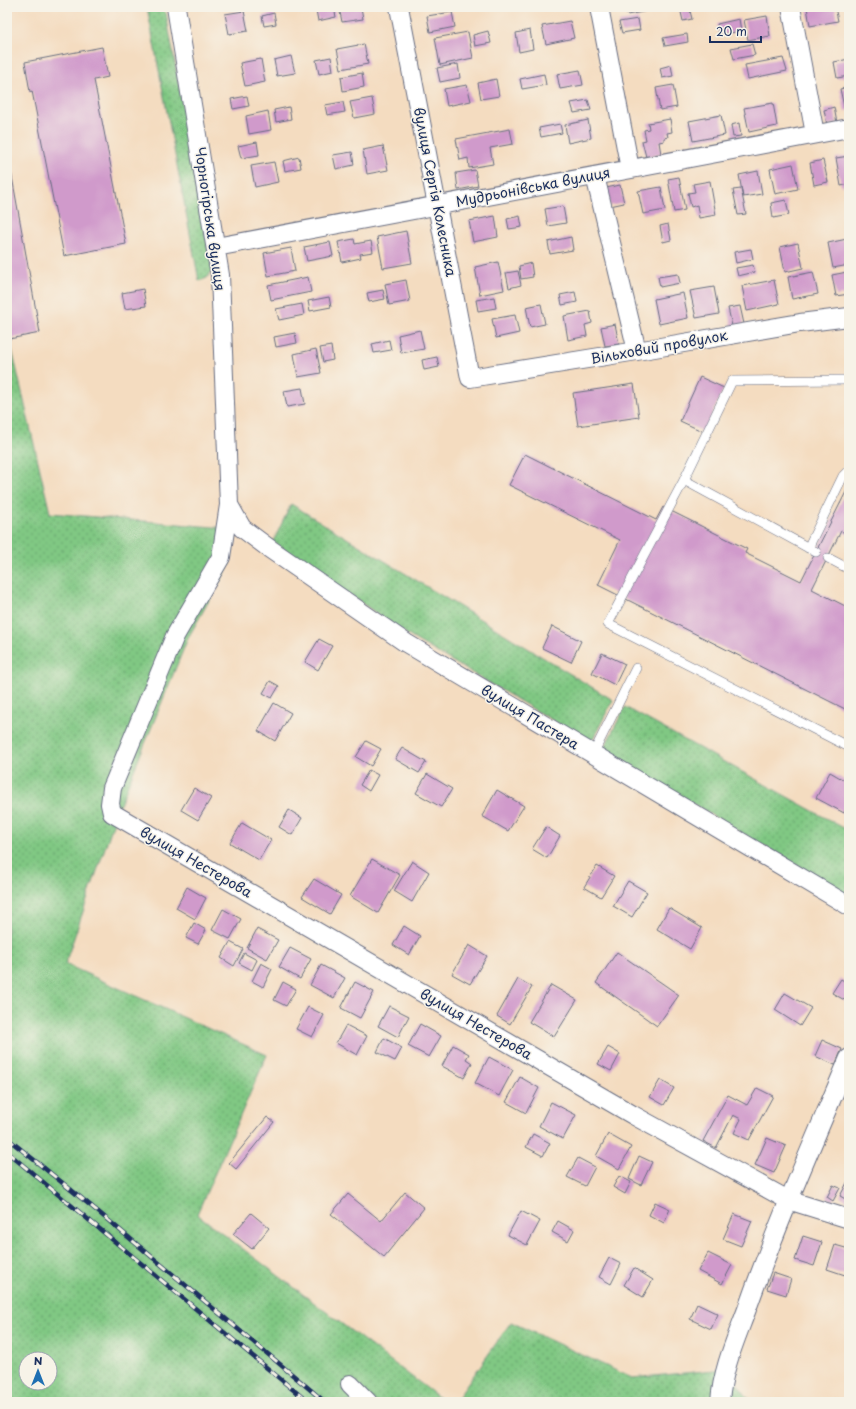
<svg xmlns="http://www.w3.org/2000/svg" width="856" height="1409" font-family="'Playpen Sans',sans-serif">
  <style>
    .grass { fill: url(#grass-dots); stroke: #4e7c70; fill-rule: evenodd }
    .building { fill: #d09acb }
    .lines { fill: none; stroke-linecap: round; stroke-linejoin: round }
    .lane-casing { stroke: #676c80; stroke-width: 10 }
    .street-casing { stroke: #676c80; stroke-width: 20 }
    .lane { stroke: #fff; stroke-width: 9 }
    .street { stroke: #fff; stroke-width: 18 }
    .rail-casing { stroke: #1b2f5e; stroke-width: 4.5 }
    .rail { stroke: #f7f3e8; stroke-width: 3; stroke-dasharray: 9; stroke-linecap: butt }
    .labels { text-anchor: middle; stroke-width: 3; stroke-linejoin: round; paint-order: stroke }
    .street-label { font-size: 14px; fill: #1b2f5e; stroke: #f7f3e8 }
  </style>
  <defs>
    <pattern id="grass-dots" width="8" height="8" patternUnits="userSpaceOnUse"><rect width="8" height="8" fill="#80c883"/><path d="M2 2h.1M6 6h.1" fill="none" stroke="#68a36e" stroke-width="1.8" stroke-linecap="round"/></pattern>
  </defs>
  <rect width="100%" height="100%" fill="#f7f3e8"/>
  <filter id="ink" filterUnits="userSpaceOnUse"><feTurbulence type="fractalNoise" baseFrequency=".025" numOctaves="2"/><feDisplacementMap in="SourceGraphic" scale="8" xChannelSelector="R" yChannelSelector="G"/><feConvolveMatrix kernelMatrix="1 2 1 2 8 2 1 2 1" color-interpolation-filters="sRGB"/></filter>
  <filter id="wash" filterUnits="userSpaceOnUse"><feTurbulence type="fractalNoise" baseFrequency=".012" numOctaves="4" result="noise"/><feDisplacementMap in="SourceGraphic" scale="16" xChannelSelector="R" yChannelSelector="G"/><feGaussianBlur stdDeviation="0.9" result="paint"/><feColorMatrix in="noise" values="0 0 0 0 0 0 0 0 0 0 0 0 0 0 0 0 0 1.4 0 .05"/><feComposite in="paint" operator="in"/></filter>
  <g filter="url(#wash)">
    <rect width="100%" height="100%" fill="#f4dcc0"/>
    <!-- grass -->
    <path class="grass" d="M 147,7 L 160,7 L 166,13 L 212,271 L 207,278 L 199,281 Z
      M 7,328 L 50,513 L 237,529 L 229,565 L 188,638 L 119,807 L 65,964 L 267,1055 L 197,1214 L 445,1402 L 7,1402 ZM 26,1359 L 50,1359 L 50,1383 L 26,1383 Z
      M 291,504 L 613,700 L 591,743 L 411,637 L 273,542 Z
      M 625,707 L 849,831 L 849,897 L 603,750 Z
      M 511,1322 L 632,1378 L 726,1369 L 751,1402 L 455,1402 Z"/>
    <g id="blocks">
      <!-- building -->
      <path class="building" d="M 334,7 L 336,17 L 318,21 L 316,10 Z
        M 339,7 L 361,7 L 363,19 L 342,22 Z
        M 626,7 L 652,7 L 653,10 L 627,15 Z
        M 689,7 L 692,19 L 683,21 L 680,8 Z
        M 807,7 L 835,7 L 838,21 L 810,26 Z
        M 244,11 L 248,31 L 229,34 L 225,14 Z
        M 452,12 L 455,27 L 430,32 L 427,16 Z
        M 274,13 L 276,24 L 264,26 L 262,16 Z
        M 767,16 L 770,36 L 748,40 L 744,20 Z
        M 638,19 L 640,30 L 622,33 L 619,22 Z
        M 739,19 L 741,31 L 719,35 L 717,24 Z
        M 570,21 L 574,38 L 546,44 L 542,26 Z
        M 530,30 L 533,49 L 519,52 L 516,33 Z
        M 488,31 L 491,43 L 475,46 L 473,35 Z
        M 468,32 L 473,58 L 440,65 L 435,38 Z
        M 687,34 L 688,42 L 665,46 L 663,38 Z
        M 364,44 L 368,64 L 341,69 L 337,49 Z
        M 752,44 L 755,55 L 734,59 L 731,48 Z
        M 102,47 L 108,77 L 94,80 L 126,244 L 64,256 L 32,91 L 30,92 L 25,62 Z
        M 291,56 L 295,73 L 277,76 L 274,60 Z
        M 331,57 L 333,71 L 319,74 L 316,60 Z
        M 783,58 L 787,71 L 748,79 L 745,65 Z
        M 261,59 L 265,82 L 245,86 L 240,63 Z
        M 849,59 L 849,76 L 837,78 L 834,62 Z
        M 458,64 L 460,78 L 440,82 L 437,68 Z
        M 671,65 L 673,76 L 662,78 L 660,68 Z
        M 580,70 L 583,85 L 560,89 L 557,74 Z
        M 362,73 L 364,87 L 343,91 L 341,77 Z
        M 544,74 L 546,85 L 522,89 L 520,79 Z
        M 496,79 L 499,96 L 481,99 L 478,83 Z
        M 467,85 L 471,101 L 447,106 L 444,89 Z
        M 673,85 L 677,107 L 660,110 L 656,88 Z
        M 849,87 L 849,110 L 845,111 L 840,89 Z
        M 247,96 L 249,106 L 233,109 L 231,99 Z
        M 372,98 L 375,114 L 354,118 L 350,102 Z
        M 588,100 L 591,110 L 574,113 L 571,103 Z
        M 343,102 L 345,112 L 327,115 L 325,105 Z
        M 773,103 L 777,126 L 749,132 L 744,108 Z
        M 289,107 L 291,119 L 276,122 L 274,110 Z
        M 834,107 L 837,123 L 827,125 L 824,110 Z
        M 268,111 L 271,130 L 249,134 L 246,116 Z
        M 721,115 L 725,135 L 693,141 L 689,121 Z
        M 670,119 L 672,132 L 667,133 L 668,137 L 664,138 L 664,141 L 659,142 L 661,154 L 646,157 L 642,141 L 646,140 L 644,130 L 649,129 L 648,123 Z
        M 588,120 L 591,138 L 568,143 L 565,125 Z
        M 739,123 L 741,136 L 733,137 L 731,125 Z
        M 560,124 L 562,133 L 541,137 L 539,128 Z
        M 510,129 L 513,144 L 490,148 L 493,164 L 469,168 L 468,158 L 460,160 L 456,139 Z
        M 257,142 L 259,155 L 241,158 L 238,146 Z
        M 383,146 L 388,170 L 367,174 L 363,150 Z
        M 352,152 L 354,165 L 336,169 L 333,155 Z
        M 849,156 L 849,184 L 841,186 L 836,158 Z
        M 299,157 L 301,168 L 285,171 L 283,161 Z
        M 823,160 L 828,182 L 814,185 L 810,163 Z
        M 274,162 L 278,182 L 255,187 L 251,166 Z
        M 793,164 L 798,189 L 775,194 L 770,169 Z
        M 475,170 L 478,186 L 458,190 L 456,173 Z
        M 11,171 L 40,333 L 9,339 L 7,328 L 7,172 Z
        M 758,171 L 762,194 L 743,197 L 739,175 Z
        M 679,177 L 685,210 L 674,212 L 668,179 Z
        M 710,181 L 716,215 L 699,218 L 697,205 L 691,207 L 688,193 L 695,192 L 693,184 Z
        M 620,185 L 624,203 L 610,206 L 606,188 Z
        M 661,187 L 665,210 L 643,214 L 638,191 Z
        M 741,189 L 746,214 L 738,215 L 733,190 Z
        M 786,200 L 789,215 L 773,218 L 771,203 Z
        M 563,206 L 566,223 L 548,226 L 545,209 Z
        M 495,216 L 498,237 L 473,242 L 469,221 Z
        M 520,216 L 522,227 L 509,229 L 507,219 Z
        M 668,224 L 671,240 L 663,242 L 660,226 Z
        M 406,231 L 412,263 L 383,268 L 377,237 Z
        M 571,237 L 573,250 L 550,254 L 548,242 Z
        M 354,239 L 355,244 L 371,241 L 373,252 L 360,254 L 361,258 L 342,262 L 338,242 Z
        M 847,239 L 849,251 L 849,265 L 833,268 L 828,243 Z
        M 330,242 L 333,256 L 307,261 L 304,247 Z
        M 798,243 L 803,268 L 785,272 L 780,247 Z
        M 291,248 L 295,271 L 268,276 L 264,253 Z
        M 751,249 L 753,259 L 736,263 L 734,252 Z
        M 498,262 L 504,290 L 480,295 L 475,267 Z
        M 531,263 L 533,277 L 521,279 L 519,266 Z
        M 753,265 L 755,272 L 738,276 L 736,268 Z
        M 518,271 L 521,285 L 509,288 L 506,273 Z
        M 813,272 L 818,294 L 792,299 L 788,277 Z
        M 847,272 L 849,294 L 836,296 L 832,275 Z
        M 678,274 L 680,283 L 660,287 L 658,277 Z
        M 308,277 L 311,292 L 271,300 L 268,285 Z
        M 406,280 L 410,301 L 389,305 L 385,284 Z
        M 774,280 L 779,304 L 747,311 L 742,286 Z
        M 714,287 L 719,314 L 696,318 L 690,291 Z
        M 143,289 L 146,306 L 125,309 L 122,293 Z
        M 383,290 L 385,299 L 369,302 L 367,293 Z
        M 575,292 L 577,302 L 562,305 L 560,295 Z
        M 683,293 L 688,318 L 659,324 L 654,299 Z
        M 329,297 L 331,307 L 310,311 L 308,301 Z
        M 494,297 L 496,308 L 478,311 L 476,300 Z
        M 302,304 L 304,315 L 279,320 L 276,309 Z
        M 541,304 L 545,324 L 530,327 L 526,307 Z
        M 740,306 L 744,324 L 732,326 L 728,308 Z
        M 590,311 L 592,323 L 585,325 L 587,336 L 568,340 L 564,316 Z
        M 515,315 L 519,333 L 496,338 L 492,319 Z
        M 615,324 L 619,344 L 605,346 L 601,327 Z
        M 420,330 L 424,349 L 401,353 L 398,335 Z
        M 295,333 L 297,343 L 276,347 L 274,337 Z
        M 389,340 L 391,350 L 374,353 L 372,344 Z
        M 331,346 L 333,360 L 323,362 L 320,348 Z
        M 316,349 L 321,373 L 298,377 L 294,354 Z
        M 437,357 L 439,367 L 424,370 L 422,360 Z
        M 700,377 L 724,388 L 704,432 L 680,421 Z
        M 634,384 L 639,417 L 578,426 L 573,393 Z
        M 302,388 L 305,404 L 287,407 L 284,391 Z
        M 525,454 L 656,520 L 663,507 L 747,549 L 745,553 L 801,581 L 849,486 L 849,535 L 841,531 L 812,589 L 849,608 L 849,711 L 598,585 L 620,540 L 509,485 Z
        M 552,626 L 581,641 L 571,662 L 542,648 Z
        M 319,639 L 332,646 L 318,670 L 305,662 Z
        M 602,653 L 625,664 L 615,685 L 592,673 Z
        M 270,681 L 279,686 L 272,698 L 263,693 Z
        M 274,703 L 291,713 L 275,741 L 258,731 Z
        M 366,741 L 381,749 L 371,766 L 356,757 Z
        M 402,748 L 426,762 L 419,773 L 395,759 Z
        M 369,770 L 378,775 L 369,791 L 360,785 Z
        M 830,772 L 849,783 L 849,804 L 844,813 L 816,798 Z
        M 427,774 L 452,789 L 441,807 L 416,793 Z
        M 194,788 L 211,798 L 198,820 L 181,810 Z
        M 497,790 L 524,806 L 508,831 L 482,816 Z
        M 289,810 L 302,818 L 292,835 L 279,827 Z
        M 242,823 L 271,840 L 259,860 L 230,843 Z
        M 546,827 L 560,836 L 547,858 L 532,849 Z
        M 372,859 L 400,875 L 378,913 L 350,896 Z
        M 412,861 L 429,872 L 412,902 L 394,891 Z
        M 597,866 L 614,876 L 601,897 L 584,887 Z
        M 314,879 L 341,895 L 330,914 L 302,897 Z
        M 628,881 L 647,892 L 632,917 L 613,906 Z
        M 187,887 L 206,898 L 195,919 L 176,908 Z
        M 669,908 L 702,928 L 690,949 L 657,929 Z
        M 223,909 L 241,919 L 230,939 L 212,930 Z
        M 194,923 L 206,930 L 198,944 L 186,938 Z
        M 404,926 L 420,936 L 409,955 L 393,945 Z
        M 257,929 L 278,940 L 267,959 L 247,948 Z
        M 230,942 L 243,949 L 234,966 L 221,958 Z
        M 469,945 L 487,956 L 470,984 L 452,974 Z
        M 290,948 L 311,959 L 300,979 L 279,967 Z
        M 617,952 L 679,995 L 657,1026 L 596,983 Z
        M 244,953 L 257,960 L 252,970 L 239,963 Z
        M 261,963 L 272,969 L 263,987 L 252,981 Z
        M 321,965 L 345,978 L 334,998 L 310,985 Z
        M 518,979 L 532,987 L 510,1024 L 497,1016 Z
        M 841,979 L 849,984 L 848,1002 L 832,993 Z
        M 283,982 L 296,989 L 286,1006 L 274,1000 Z
        M 355,982 L 374,992 L 360,1018 L 341,1008 Z
        M 551,985 L 577,1000 L 554,1037 L 529,1022 Z
        M 785,993 L 811,1008 L 800,1026 L 775,1010 Z
        M 389,1006 L 409,1016 L 398,1037 L 378,1026 Z
        M 308,1007 L 324,1015 L 312,1037 L 296,1029 Z
        M 420,1024 L 441,1036 L 429,1057 L 408,1046 Z
        M 346,1025 L 367,1036 L 357,1055 L 336,1043 Z
        M 384,1038 L 402,1048 L 395,1061 L 377,1052 Z
        M 822,1040 L 842,1049 L 835,1065 L 815,1056 Z
        M 453,1045 L 469,1054 L 466,1059 L 472,1063 L 464,1078 L 442,1066 Z
        M 608,1047 L 620,1054 L 611,1071 L 598,1064 Z
        M 489,1057 L 513,1070 L 499,1096 L 475,1083 Z
        M 520,1077 L 539,1088 L 526,1113 L 506,1102 Z
        M 660,1080 L 674,1088 L 664,1105 L 650,1097 Z
        M 757,1088 L 773,1096 L 749,1140 L 734,1133 L 741,1119 L 733,1115 L 716,1148 L 703,1141 L 728,1095 L 747,1105 Z
        M 551,1102 L 576,1115 L 563,1139 L 539,1126 Z
        M 267,1117 L 274,1122 L 236,1169 L 229,1163 Z
        M 533,1134 L 550,1143 L 543,1156 L 526,1147 Z
        M 608,1134 L 631,1147 L 619,1169 L 596,1156 Z
        M 767,1138 L 786,1146 L 774,1173 L 755,1165 Z
        M 639,1156 L 652,1162 L 641,1185 L 629,1179 Z
        M 578,1158 L 595,1167 L 585,1186 L 567,1177 Z
        M 619,1176 L 631,1182 L 625,1194 L 613,1187 Z
        M 849,1179 L 849,1201 L 840,1196 Z
        M 833,1185 L 840,1188 L 833,1201 L 827,1197 Z
        M 405,1192 L 424,1208 L 384,1257 L 331,1214 L 348,1194 L 381,1221 Z
        M 655,1202 L 670,1209 L 664,1223 L 649,1215 Z
        M 521,1211 L 540,1221 L 527,1245 L 508,1235 Z
        M 251,1213 L 269,1228 L 252,1249 L 233,1234 Z
        M 734,1214 L 752,1221 L 741,1246 L 723,1239 Z
        M 558,1221 L 574,1230 L 568,1241 L 552,1232 Z
        M 803,1236 L 822,1242 L 814,1266 L 795,1260 Z
        M 835,1245 L 849,1249 L 849,1263 L 845,1275 L 827,1269 Z
        M 708,1253 L 732,1265 L 722,1284 L 698,1271 Z
        M 609,1258 L 621,1264 L 611,1284 L 599,1277 Z
        M 634,1268 L 653,1280 L 643,1297 L 624,1285 Z
        M 773,1273 L 791,1279 L 786,1295 L 767,1289 Z
        M 697,1304 L 718,1314 L 711,1329 L 690,1319 Z"/>
    </g>
  </g>
  <g filter="url(#ink)">
    <use href="#blocks" fill-opacity="0" stroke="#676c80" stroke-width="1"/>
    <g class="lines">
      <!-- lane casing -->
      <g class="lane-casing">
        <path id="lane" d="M 684,480 L 732,381 L 849,380
          M 808,548 L 843,476 L 849,470
          M 816,552 L 684,480 L 608,624 L 849,747
          M 828,558 L 849,569
          M 593,754 L 636,668"/>
      </g>
      <!-- street casing -->
      <g class="street-casing">
        <path id="street" d="M 176,7 L 220,275 L 229,505 L 221,557 L 175,636 L 112,788 L 110,804 L 112,813 L 633,1115 L 788,1200 L 849,1219
          M 399,7 L 470,378 L 637,351 L 800,323 L 849,317
          M 599,7 L 630,169
          M 791,7 L 815,134
          M 595,176 L 637,351
          M 216,247 L 849,128
          M 229,505 L 242,528 L 270,549 L 406,643 L 849,906
          M 350,1384 L 368,1402
          M 720,1402 C 722,1370 736,1339 747,1309 C 777,1224 814,1141 849,1058"/>
      </g>
      <!-- lane -->
      <use href="#lane" class="lane"/>
      <!-- street -->
      <use href="#street" class="street"/>
      <!-- rail casing -->
      <g class="rail-casing">
        <path id="rail" d="M 7,1138 L 96,1210 L 325,1402
          M 7,1152 L 308,1402"/>
      </g>
      <!-- rail -->
      <use href="#rail" class="rail"/>
    </g>
  </g>
  <g class="labels">
    <!-- street labels -->
    <g class="street-label">
      <text transform="translate(533 187) rotate(-11)" y="5">Мудрьонівська вулиця</text>
      <text transform="translate(435 192) rotate(79)" y="5">вулиця Сергія Колесника</text>
      <text transform="translate(210 219) rotate(82)" y="5">Чорногірська вулиця</text>
      <text transform="translate(659 347) rotate(-10)" y="5">Вільховий провулок</text>
      <text transform="translate(530 717) rotate(31)" y="5">вулиця Пастера</text>
      <text transform="translate(196 862) rotate(30)" y="5">вулиця Нестерова</text>
      <text transform="translate(476 1024) rotate(30)" y="5">вулиця Нестерова</text>
    </g>
  </g>
  <!-- margin -->
  <rect width="856" height="1409" fill="none" stroke="#f7f3e8" stroke-width="24"/>
  <!-- north arrow -->
  <g transform="translate(38 1371)"><circle r="19" fill="#f7f3e8" stroke="#9fa5b1"/>
  <path d="M0-3L7 15L0 10L-7 15Z" fill="#1f6fb2"/>
  <text y="-6" font-size="11" font-weight="bold" text-anchor="middle" fill="#1b2f5e">N</text>
  </g>
  <!-- scale -->
  <path d="M710 36v6h51v-6" fill="none" stroke="#1b2f5e" stroke-width="2"/>
  <text x="716" y="36" font-size="12" fill="#1b2f5e" stroke="#f7f3e8" stroke-width="3" paint-order="stroke">20 m</text>
</svg>
